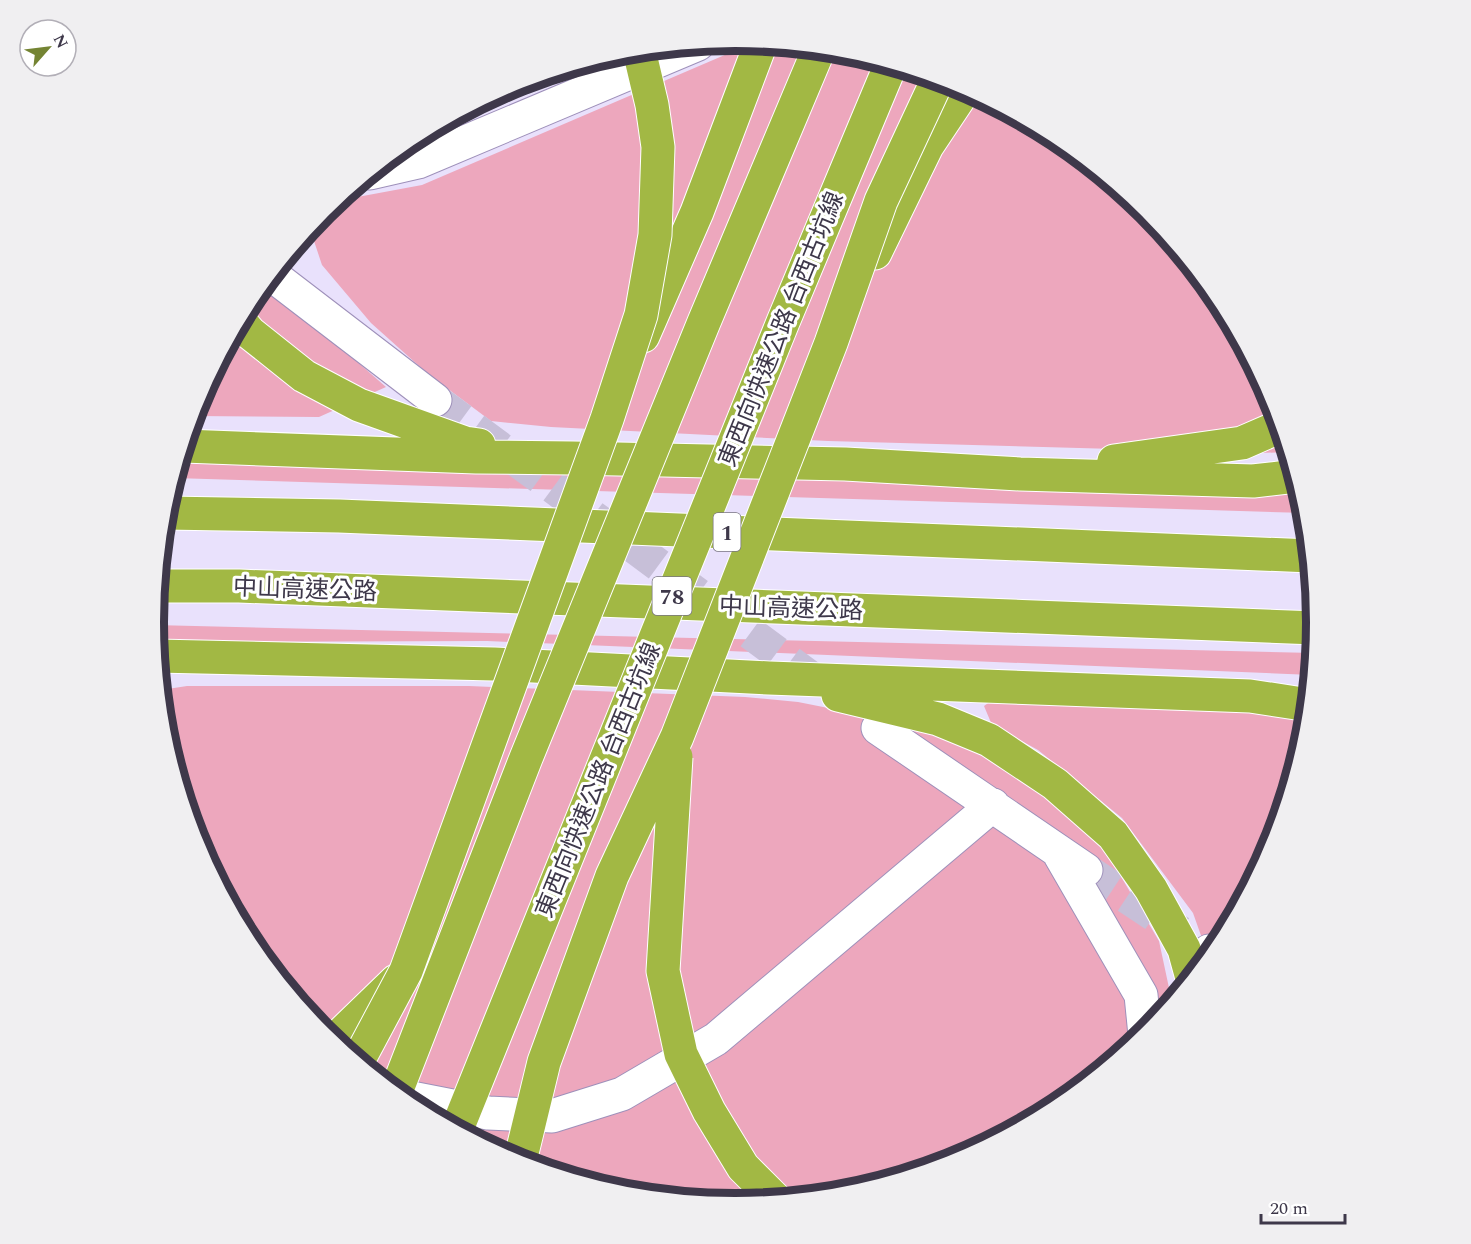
<svg xmlns="http://www.w3.org/2000/svg" width="1471" height="1244" font-family="Spectral,'Noto Sans TC',serif">
  <style>
    .green { fill: #eda7bd }
    .lines { fill: none; stroke-linecap: round; stroke-linejoin: round }
    .minor-tunnel { stroke: #c7bfd8; stroke-width: 33; stroke-dasharray: 33 16; stroke-linecap: butt }
    .minor-casing { stroke: #9e90ba; stroke-width: 35 }
    .highway-casing { stroke: #fff; stroke-width: 35 }
    .minor { stroke: #fff; stroke-width: 33 }
    .highway { stroke: #a2b844; stroke-width: 33 }
    .highway-bridge-casing { stroke: #fff; stroke-width: 35; stroke-linecap: butt }
    .highway-bridge { stroke: #a2b844; stroke-width: 33 }
    .labels { text-anchor: middle; stroke-width: 6; stroke-linejoin: round; paint-order: stroke }
    .shield { fill: #fff; stroke: #787480; stroke-width: 1.5 }
    .shield-label { font-size: 22px; font-weight: bold; fill: #3e384a }
    .street-label { font-size: 24px; fill: #3e384a; stroke: #fff }
    .rim { fill: none; stroke: #3e384a; stroke-width: 8 }
  </style>
  <rect width="100%" height="100%" fill="#e9e1fc"/>
  <!-- green -->
  <path class="green" d="M 755,42 L 849,52 L 958,85 L 1059,139 L 1147,211 L 1219,299 L 1273,400 L 1289,452 L 1259,453 L 828,441 L 551,427 L 491,421 L 428,374 L 371,323 L 322,265 L 310,229 L 325,211 L 336,201 L 422,185 Z
    M 597,59 L 408,142 L 513,85 Z
    M 266,282 L 386,387 L 319,417 L 193,416 L 198,399 L 252,299 Z
    M 179,463 L 555,471 L 1300,490 L 1306,513 L 174,478 Z
    M 154,625 L 1314,653 L 1312,675 L 487,641 L 156,642 Z
    M 187,686 L 469,686 L 745,697 L 798,702 L 934,729 L 1025,780 L 1103,846 L 1159,941 L 1172,1002 L 1146,1033 L 1058,1106 L 958,1159 L 849,1192 L 735,1203 L 622,1192 L 513,1159 L 412,1105 L 324,1033 L 252,945 L 198,844 L 165,735 L 161,690 Z
    M 1002,693 L 1301,716 L 1268,819 L 1266,857 L 1219,945 L 1209,958 L 1193,913 L 1122,818 L 1038,750 L 992,725 L 984,706 Z"/>
  <g class="lines">
    <!-- minor-tunnel -->
    <path class="minor-tunnel" d="M 435,400 L 825,688
      M 1086,870 L 1180,932"/>
    <!-- minor casing -->
    <g class="minor-casing">
      <path id="minor" d="M 370,173 L 418,162 L 698,44
        M 272,275 L 435,400
        M 878,728 L 1086,870
        M 1060,855 L 1141,995 L 1145,1035
        M 1209,951 L 1213,953
        M 401,1096 L 488,1113 L 552,1116 L 622,1094 L 716,1039 L 993,805"/>
    </g>
    <!-- highway casing -->
    <g class="highway-casing">
      <path id="highway" d="M 875,253 L 927,146 L 965,89
        M 240,321 L 250,333 L 304,376 L 359,405 L 465,443 L 479,445
        M 643,336 L 697,212 L 761,43
        M 184,446 L 476,457 L 573,458 L 845,464 L 1020,474 L 1253,481 L 1296,476
        M 1114,461 L 1242,443 L 1281,426
        M 165,513 L 339,516 L 1311,556
        M 158,586 L 239,586 L 1316,628
        M 157,656 L 494,664 L 769,678 L 1250,696 L 1309,705
        M 838,695 L 938,719 L 989,740 L 1055,784 L 1113,835 L 1151,889 L 1184,949 L 1192,978
        M 334,1041 L 396,981"/>
    </g>
    <!-- minor -->
    <use href="#minor" class="minor"/>
    <!-- highway -->
    <use href="#highway" class="highway"/>
    <!-- highway-bridge casing -->
    <g class="highway-bridge-casing">
      <path id="highway-bridge" d="M 676,757 L 663,971 L 681,1054 L 709,1111 L 743,1167 L 776,1200
        M 358,1061 L 406,971 L 607,419 L 641,315 L 655,235 L 658,147 L 652,105 L 639,50
        M 396,1092 L 526,758 L 704,322 L 819,49
        M 457,1129 L 783,322 L 891,64
        M 520,1161 L 544,1062 L 612,876 L 677,737 L 831,343 L 881,201 L 938,79"/>
    </g>
    <!-- highway-bridge -->
    <use href="#highway-bridge" class="highway-bridge"/>
  </g>
  <g class="labels">
    <!-- shield labels -->
    <g class="shield">
      <rect x="713.5" y="513" width="27" height="38" rx="4.5"/>
      <rect x="652.5" y="577" width="39" height="38" rx="4.5"/>
    </g>
    <g class="shield-label">
      <text x="727" y="540">1</text>
      <text x="672" y="604">78</text>
    </g>
    <!-- street labels -->
    <g class="street-label">
      <text transform="translate(781 329) rotate(-68)" y="8">東西向快速公路 台西古坑線</text>
      <text transform="translate(305 589) rotate(2)" y="8">中山高速公路</text>
      <text transform="translate(791 608) rotate(2)" y="8">中山高速公路</text>
      <text transform="translate(598 780) rotate(-68)" y="8">東西向快速公路 台西古坑線</text>
    </g>
  </g>
  <!-- crop -->
  <path d="M0 0H1471V1244H0ZM164 622a571 571 0 1 1 1142 0a571 571 0 1 1-1142 0Z" fill="#f0eff1" fill-rule="evenodd"/>
  <path class="rim" d="M164 622a571 571 0 1 1 1142 0a571 571 0 1 1-1142 0Z"/>
  <!-- north arrow -->
  <g transform="translate(48 48) rotate(62)"><circle r="28" fill="#ffffff" stroke="#b2afb7" stroke-width="1.5"/>
  <path d="M0-4.5L10 22L0 15L-10 22Z" fill="#748433"/>
  <text y="-9" font-size="16" font-weight="bold" text-anchor="middle" fill="#3e384a">N</text>
  </g>
  <!-- scale -->
  <path d="M1261 1214v9h84v-9" fill="none" stroke="#3e384a" stroke-width="3"/>
  <text x="1270" y="1214" font-size="18" fill="#3e384a" stroke="#ffffff" stroke-width="4.5" paint-order="stroke">20 m</text>
</svg>
